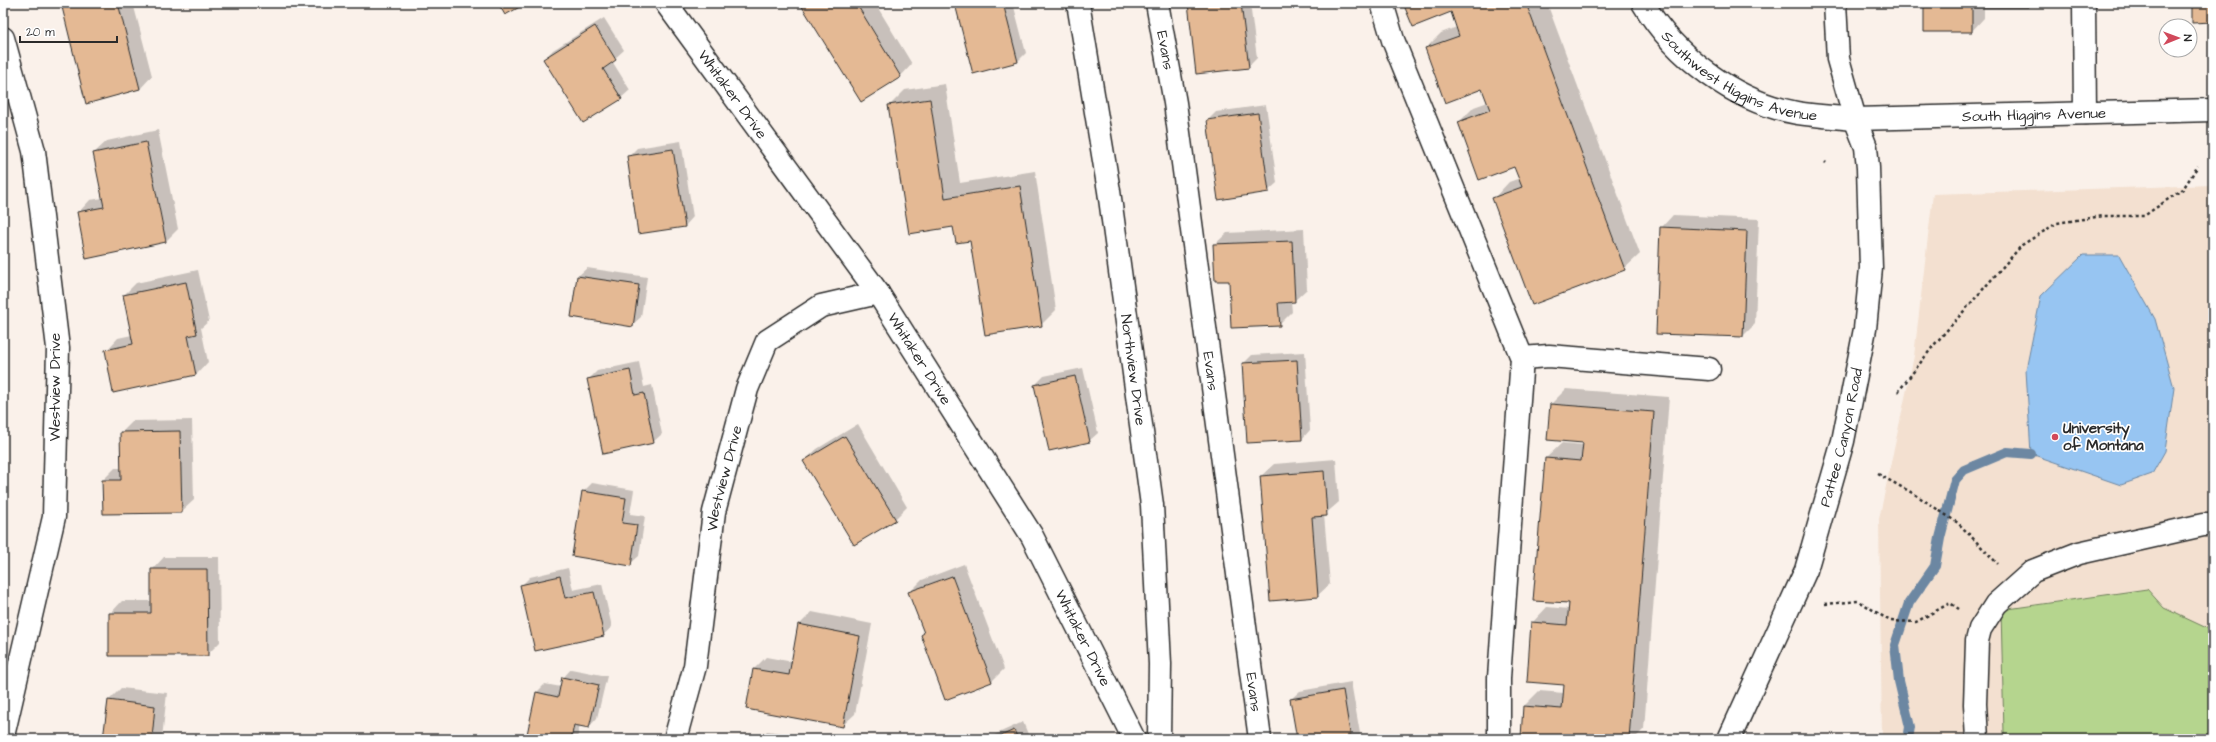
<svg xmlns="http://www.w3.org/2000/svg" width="2216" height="742" font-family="'Architects Daughter',sans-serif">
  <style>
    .built { fill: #f3e0d0 }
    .green { fill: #b5d58e; stroke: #70805c }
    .water { fill: #97c5f2; stroke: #6c87a2 }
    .shadow { fill: #0003 }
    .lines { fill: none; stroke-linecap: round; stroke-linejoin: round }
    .stream { stroke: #6c87a2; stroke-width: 10 }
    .building { fill: #e4b994; stroke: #2b2b2b }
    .minor-casing { stroke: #2b2b2b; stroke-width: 25 }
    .major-casing { stroke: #2b2b2b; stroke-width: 25 }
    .path { stroke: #2b2b2b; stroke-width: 2.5; stroke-dasharray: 3 3; stroke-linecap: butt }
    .minor { stroke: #fff; stroke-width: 22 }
    .major { stroke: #fff; stroke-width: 22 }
    .poi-dot { fill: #d1495b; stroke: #fff; stroke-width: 1.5 }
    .labels { text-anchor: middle; stroke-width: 3.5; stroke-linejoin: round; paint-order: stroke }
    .street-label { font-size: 15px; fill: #2b2b2b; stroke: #fff }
    .poi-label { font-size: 15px; font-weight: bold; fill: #2b2b2b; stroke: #fff; text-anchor: start }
  </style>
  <rect width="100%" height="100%" fill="#faf1ea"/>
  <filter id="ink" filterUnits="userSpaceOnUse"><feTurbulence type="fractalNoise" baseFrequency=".025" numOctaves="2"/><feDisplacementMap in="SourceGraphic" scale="8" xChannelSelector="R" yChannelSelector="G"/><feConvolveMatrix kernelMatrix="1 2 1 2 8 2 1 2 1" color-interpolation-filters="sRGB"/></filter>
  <g filter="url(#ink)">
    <!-- built -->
    <path class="built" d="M 2213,185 L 2213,739 L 1882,739 L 1879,519 L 1914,356 L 1933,194 Z"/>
    <!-- green -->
    <path class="green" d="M 2147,589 L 2164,608 L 2213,631 L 2213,739 L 2014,739 L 2004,734 L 2001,610 Z"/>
    <!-- water -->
    <path class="water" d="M 2083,255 L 2119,255 L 2155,319 L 2174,388 L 2165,451 L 2152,474 L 2121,485 L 2031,454 L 2026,370 L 2041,296 Z"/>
    <!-- shadow -->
    <path class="shadow" d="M 62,3 L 133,3 L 152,76 L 140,89 Z
      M 804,3 L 875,3 L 912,64 L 900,77 Z
      M 958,3 L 1013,3 L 1026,53 L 1018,61 L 956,4 Z
      M 1189,3 L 1250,3 L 1257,58 L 1248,67 Z
      M 1405,3 L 1547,3 L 1640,254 L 1624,269 L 1494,198 L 1509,182 L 1520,178 L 1515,166 L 1459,122 L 1474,107 L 1488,102 L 1483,88 L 1426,48 L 1441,33 L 1457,27 L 1451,11 Z
      M 1925,3 L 2031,3 L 2028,6 L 1984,6 L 1984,18 L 1972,31 Z
      M 604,18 L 624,50 L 612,61 L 630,90 L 621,98 L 544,59 L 553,50 Z
      M 945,84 L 960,183 L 1035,171 L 1056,310 L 1041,325 L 971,240 L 954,226 L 889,106 L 905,90 Z
      M 1266,105 L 1277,183 L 1268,191 L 1208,120 L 1216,112 Z
      M 158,130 L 178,229 L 165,242 L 78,213 L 90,200 L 103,198 L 94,153 L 107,141 Z
      M 681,141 L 693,217 L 685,226 L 628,157 L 637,148 Z
      M 1673,215 L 1759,219 L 1755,324 L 1743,336 L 1661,228 Z
      M 1304,229 L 1307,289 L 1294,301 L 1291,301 L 1292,312 L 1279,325 L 1230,280 L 1214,245 L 1227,233 Z
      M 587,268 L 647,277 L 641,317 L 632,325 L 578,276 Z
      M 198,270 L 209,321 L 201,328 L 208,362 L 196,375 L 114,392 L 106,351 L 118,338 L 132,335 L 124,295 L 136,283 Z
      M 1305,352 L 1310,430 L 1302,439 L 1243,364 L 1252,355 Z
      M 639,362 L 644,387 L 652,385 L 662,434 L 653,442 L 588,380 L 597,371 Z
      M 1083,368 L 1098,433 L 1089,441 L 1035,385 L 1044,376 Z
      M 1566,389 L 1669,397 L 1644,729 L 1634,739 L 1554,739 L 1522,736 L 1524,706 L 1539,691 L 1564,693 L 1565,684 L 1532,623 L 1547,607 L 1569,609 L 1546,458 L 1562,443 L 1584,445 L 1584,442 L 1551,404 Z
      M 192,420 L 194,500 L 181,512 L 103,480 L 115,468 L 122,468 L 121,433 L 133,421 Z
      M 858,424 L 907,507 L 895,519 L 804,461 L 817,449 Z
      M 1336,459 L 1339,502 L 1324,515 L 1330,584 L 1317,596 L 1261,476 L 1274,464 Z
      M 592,483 L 634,490 L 630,514 L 645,516 L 639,556 L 630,564 L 583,492 Z
      M 164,557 L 219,557 L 220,642 L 207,655 L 110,614 L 122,601 L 152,601 L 152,570 Z
      M 964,564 L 1004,669 L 991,682 L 925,632 L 909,593 L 922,580 Z
      M 568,568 L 573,590 L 602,584 L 612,627 L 603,635 L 522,585 L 530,577 Z
      M 812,612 L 872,624 L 855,714 L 842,726 L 747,708 L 754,669 L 766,657 L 793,662 L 799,625 Z
      M 571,669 L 607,676 L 597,718 L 589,727 L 580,725 L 577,739 L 527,739 L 537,692 L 545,684 L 561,687 L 563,678 Z
      M 1351,682 L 1361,739 L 1298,739 L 1291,699 L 1300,691 Z
      M 121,688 L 167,693 L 162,738 L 169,739 L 104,739 L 109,700 Z
      M 1023,722 L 1030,739 L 985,739 Z
      M 767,731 L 813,737 L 813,739 L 759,739 Z"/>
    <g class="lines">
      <!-- stream -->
      <path class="stream" d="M 1908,739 L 1910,727 L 1899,681 L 1895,645 L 1909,603 L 1935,566 L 1940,538 L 1955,480 L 1964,470 L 2007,452 L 2031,454"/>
    </g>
    <!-- building -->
    <path class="building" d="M 61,3 L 118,3 L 140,89 L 86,104 Z
      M 498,3 L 527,3 L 505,15 Z
      M 804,3 L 856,3 L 901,77 L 861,102 L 801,5 Z
      M 960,3 L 1003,3 L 1018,62 L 973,74 L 955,4 Z
      M 1188,3 L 1241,3 L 1249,68 L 1196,74 Z
      M 1403,3 L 1526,3 L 1625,270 L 1532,305 L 1492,198 L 1522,187 L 1514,167 L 1479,180 L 1458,122 L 1490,110 L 1482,89 L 1445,103 L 1425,48 L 1459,36 L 1451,12 L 1413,27 Z
      M 1924,3 L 2028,3 L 2028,7 L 1972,7 L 1972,32 L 1924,32 Z
      M 2192,3 L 2213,3 L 2213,22 L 2192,23 Z
      M 595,26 L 616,60 L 603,69 L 622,99 L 583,123 L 543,59 Z
      M 930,99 L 945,198 L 1020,186 L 1042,326 L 985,335 L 970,241 L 956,243 L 953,227 L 909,234 L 888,105 Z
      M 1258,113 L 1269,192 L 1218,200 L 1207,120 Z
      M 146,142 L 166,242 L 86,259 L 77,212 L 104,207 L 93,153 Z
      M 673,149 L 685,227 L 638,234 L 627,156 Z
      M 1660,227 L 1747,231 L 1743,337 L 1656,334 Z
      M 1292,241 L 1295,302 L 1278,303 L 1280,326 L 1231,328 L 1229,281 L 1215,281 L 1213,244 Z
      M 577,276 L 639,285 L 633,327 L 571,317 Z
      M 186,282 L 197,334 L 188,336 L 196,375 L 113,393 L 105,350 L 133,344 L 123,295 Z
      M 1297,360 L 1302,440 L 1247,443 L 1242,363 Z
      M 630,370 L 635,395 L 644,393 L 654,443 L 603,454 L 587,379 Z
      M 1075,376 L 1090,442 L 1049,451 L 1034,385 Z
      M 1550,404 L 1654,412 L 1629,739 L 1521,737 L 1523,706 L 1562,709 L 1564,685 L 1527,682 L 1531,622 L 1567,625 L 1569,603 L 1533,601 L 1545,458 L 1581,461 L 1583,443 L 1547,440 Z
      M 180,431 L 182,513 L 103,514 L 102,480 L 121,480 L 120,432 Z
      M 845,436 L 896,520 L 854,545 L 803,461 Z
      M 1324,471 L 1327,516 L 1312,517 L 1318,597 L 1270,601 L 1260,476 Z
      M 582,491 L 626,498 L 622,523 L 637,525 L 631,566 L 572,556 Z
      M 151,569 L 207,569 L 208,656 L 109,656 L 109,613 L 151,613 Z
      M 560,576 L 565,598 L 594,592 L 604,636 L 535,651 L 520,585 Z
      M 952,576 L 992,682 L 945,700 L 921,635 L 924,633 L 908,592 Z
      M 798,624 L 860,636 L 843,727 L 746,709 L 753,669 L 789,675 Z
      M 562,677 L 599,685 L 589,728 L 574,725 L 571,739 L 526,739 L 536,692 L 558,697 Z
      M 1343,690 L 1351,739 L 1297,739 L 1290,699 Z
      M 108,700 L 155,706 L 152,739 L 103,739 Z
      M 1014,730 L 1018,739 L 994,739 Z"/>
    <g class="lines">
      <!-- minor casing -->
      <g class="minor-casing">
        <g id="minor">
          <path id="s1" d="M 666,3 L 878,293 L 1032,536 L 1134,739"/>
          <path id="s2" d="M 1078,3 L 1109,191 L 1152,505 L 1160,664 L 1159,739"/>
          <path id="s3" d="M 1157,3 L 1175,103 L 1260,739"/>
          <path d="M 1382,3 L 1393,40 L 1522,358 L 1499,678 L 1499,739"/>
          <path d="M 2084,3 L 2085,113"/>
          <path d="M 3,38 L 34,151 L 58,348 L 54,517 L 3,736"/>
          <path d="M 1522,358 L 1549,356 L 1709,369"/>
          <path id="s4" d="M 675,739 L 695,666 L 714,512 L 747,389 L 767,341 L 821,306 L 878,293"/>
          <path id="s5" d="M 1729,739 L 1806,570 L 1843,441 L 1865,329 L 1871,268 L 1868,168 L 1866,147 L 1855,119 L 1838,59 L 1835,3"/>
          <path d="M 1977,739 L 1975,704 L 1977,641 L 1980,629 L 1996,604 L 2033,571 L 2079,553 L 2203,525 L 2213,525"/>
        </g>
      </g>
      <!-- major casing -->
      <g class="major-casing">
        <g id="major">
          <path id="s6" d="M 1643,3 C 1675,57 1735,102 1797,113 C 1816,116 1836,117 1855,119 L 2213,110"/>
        </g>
      </g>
      <!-- path -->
      <path class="path" d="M 1825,162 L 1826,163
        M 2213,233 L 2210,305 L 2213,379
        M 1898,392 L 1934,345 L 2022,245 L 2057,223 L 2103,216 L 2144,216 L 2183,189 L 2198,166
        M 1878,474 L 1916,495 L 1958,523 L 1998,564
        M 2211,498 L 2213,489
        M 1825,604 L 1859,601 L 1890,621 L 1916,622 L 1950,603 L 1959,609"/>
      <!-- minor -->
      <use href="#minor" class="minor"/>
      <!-- major -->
      <use href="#major" class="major"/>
    </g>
  </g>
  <!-- markers -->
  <circle class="poi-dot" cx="2055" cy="437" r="4"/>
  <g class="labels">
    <!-- street labels -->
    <g class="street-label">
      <text dy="5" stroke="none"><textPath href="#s3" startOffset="48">Evans</textPath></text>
      <text dy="5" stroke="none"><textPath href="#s6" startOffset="126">Southwest Higgins Avenue</textPath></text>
      <text dy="5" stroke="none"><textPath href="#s1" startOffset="113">Whitaker Drive</textPath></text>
      <text dy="5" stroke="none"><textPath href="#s6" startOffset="432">South Higgins Avenue</textPath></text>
      <text dy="5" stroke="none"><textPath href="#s1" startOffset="437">Whitaker Drive</textPath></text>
      <text dy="5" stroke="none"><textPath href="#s2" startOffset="371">Northview Drive</textPath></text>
      <text dy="5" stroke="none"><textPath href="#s3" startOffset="372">Evans</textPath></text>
      <text transform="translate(55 387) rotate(-90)" y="5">Westview Drive</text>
      <text dy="5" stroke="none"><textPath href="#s5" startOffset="323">Pattee Canyon Road</textPath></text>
      <text dy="5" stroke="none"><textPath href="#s4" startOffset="266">Westview Drive</textPath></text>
      <text dy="5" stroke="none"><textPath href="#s1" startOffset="761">Whitaker Drive</textPath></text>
      <text dy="5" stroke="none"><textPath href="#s3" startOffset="696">Evans</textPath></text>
    </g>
    <!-- poi labels -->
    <g class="poi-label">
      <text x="2063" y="433">University<tspan x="2063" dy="17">of Montana</tspan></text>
    </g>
  </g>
  <!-- margin -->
  <rect width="2216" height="742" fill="none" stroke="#fff" stroke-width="16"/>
  <rect x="8" y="8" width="2200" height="726" fill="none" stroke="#2b2b2b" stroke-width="1.5" filter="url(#ink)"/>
  <!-- north arrow -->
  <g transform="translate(2178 38) rotate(89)"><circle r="19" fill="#ffffff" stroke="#aaaaaa"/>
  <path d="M0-3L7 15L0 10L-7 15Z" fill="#d1495b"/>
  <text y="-6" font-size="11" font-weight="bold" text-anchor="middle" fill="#2b2b2b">N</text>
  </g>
  <!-- scale -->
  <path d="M20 36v6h97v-6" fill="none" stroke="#2b2b2b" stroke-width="2"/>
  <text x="26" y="36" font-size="12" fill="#2b2b2b" stroke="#ffffff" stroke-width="3" paint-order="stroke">20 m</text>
</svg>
